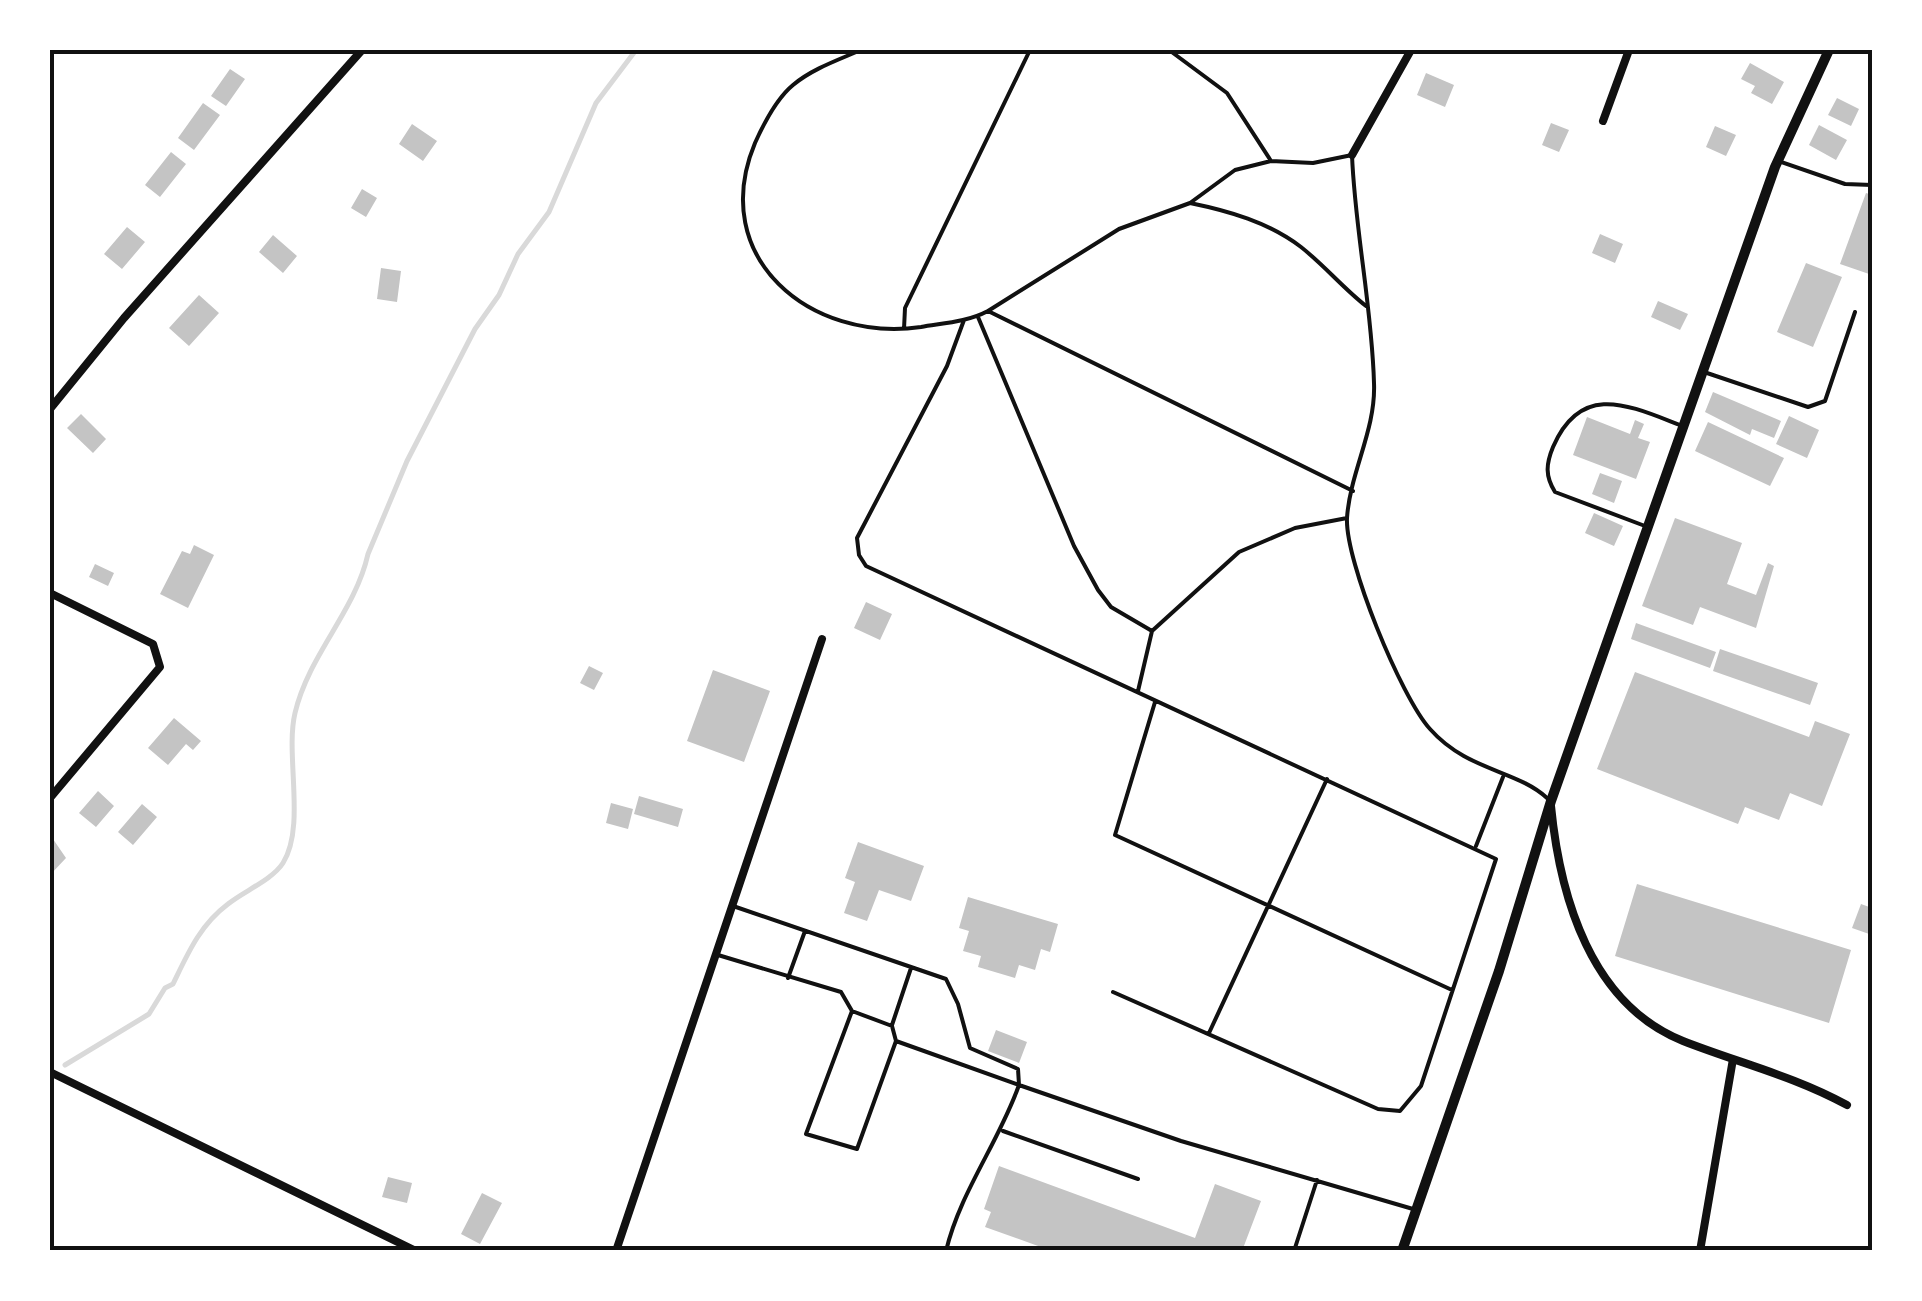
<svg xmlns="http://www.w3.org/2000/svg" width="1922" height="1301" font-family="'Roboto Condensed',sans-serif">
  <style>
    .lines { fill: none; stroke-linecap: round; stroke-linejoin: round }
    .stream { stroke: #d9d9d9; stroke-width: 5 }
    .building { fill: #c4c4c4 }
    .service { stroke: #111; stroke-width: 4 }
    .minor { stroke: #111; stroke-width: 8 }
    .tertiary { stroke: #111; stroke-width: 10 }
    .neatline { fill: none; stroke: #111; stroke-width: 4 }
  </style>
  <rect width="100%" height="100%" fill="#fff"/>
  <g class="lines">
    <!-- stream -->
    <path class="stream" d="M 65,1065 L 149,1014 L 165,988 L 173,984 C 188,953 200,925 228,904 C 244,891 272,880 283,863 C 306,826 285,755 295,713 C 309,654 355,612 368,554 L 407,461 L 475,329 L 499,295 L 518,254 L 549,212 L 596,103 L 636,50"/>
  </g>
  <!-- building -->
  <path class="building" d="M 1750,63 L 1784,82 L 1772,104 L 1751,93 L 1755,86 L 1741,79 Z
    M 230,69 L 245,79 L 226,106 L 211,96 Z
    M 1426,73 L 1454,85 L 1445,107 L 1417,95 Z
    M 1837,98 L 1859,109 L 1851,126 L 1828,115 Z
    M 203,103 L 220,115 L 194,150 L 178,138 Z
    M 1551,123 L 1569,130 L 1559,152 L 1542,145 Z
    M 412,124 L 437,141 L 423,161 L 399,144 Z
    M 1819,125 L 1847,140 L 1836,160 L 1809,145 Z
    M 1715,126 L 1736,135 L 1726,156 L 1706,147 Z
    M 171,152 L 186,164 L 160,197 L 145,185 Z
    M 362,189 L 377,198 L 366,217 L 351,208 Z
    M 1866,193 L 1872,195 L 1872,275 L 1840,264 Z
    M 127,227 L 145,242 L 122,269 L 104,254 Z
    M 1600,234 L 1623,244 L 1615,263 L 1592,253 Z
    M 273,235 L 297,256 L 283,273 L 259,252 Z
    M 1806,263 L 1842,277 L 1813,347 L 1777,332 Z
    M 381,268 L 401,271 L 397,302 L 377,299 Z
    M 199,295 L 219,313 L 189,346 L 169,328 Z
    M 1658,301 L 1688,314 L 1680,330 L 1651,317 Z
    M 1713,392 L 1781,421 L 1774,438 L 1752,429 L 1750,435 L 1705,412 Z
    M 81,414 L 106,439 L 93,453 L 67,428 Z
    M 1789,416 L 1819,430 L 1807,458 L 1776,444 Z
    M 1587,417 L 1630,434 L 1635,420 L 1644,424 L 1638,438 L 1650,442 L 1636,479 L 1573,455 Z
    M 1708,422 L 1784,458 L 1770,486 L 1695,451 Z
    M 1600,473 L 1622,481 L 1614,503 L 1592,494 Z
    M 1594,513 L 1623,526 L 1614,546 L 1585,533 Z
    M 1675,518 L 1742,543 L 1727,584 L 1756,595 L 1768,563 L 1774,566 L 1756,628 L 1700,607 L 1693,625 L 1642,606 Z
    M 194,545 L 214,555 L 188,608 L 160,594 L 182,551 L 190,554 Z
    M 95,564 L 114,573 L 108,586 L 89,577 Z
    M 866,602 L 892,614 L 880,640 L 854,628 Z
    M 1636,623 L 1716,652 L 1710,668 L 1631,639 Z
    M 1720,649 L 1818,683 L 1810,705 L 1713,671 Z
    M 589,666 L 603,673 L 594,690 L 580,683 Z
    M 713,670 L 770,691 L 744,762 L 687,741 Z
    M 1635,672 L 1809,737 L 1815,721 L 1850,734 L 1822,806 L 1790,793 L 1779,820 L 1745,807 L 1738,824 L 1597,769 Z
    M 174,718 L 201,741 L 193,750 L 186,744 L 168,765 L 148,748 Z
    M 98,791 L 114,806 L 96,827 L 79,813 Z
    M 639,796 L 683,809 L 678,827 L 634,814 Z
    M 611,803 L 633,809 L 628,829 L 606,823 Z
    M 142,804 L 157,817 L 133,845 L 118,832 Z
    M 53,839 L 66,858 L 50,875 L 50,842 Z
    M 858,842 L 924,866 L 911,901 L 879,890 L 867,921 L 844,913 L 855,882 L 845,878 Z
    M 1637,884 L 1851,950 L 1829,1023 L 1615,956 Z
    M 968,897 L 1058,924 L 1050,952 L 1041,949 L 1035,970 L 1019,965 L 1015,978 L 978,967 L 981,956 L 963,951 L 969,931 L 959,928 Z
    M 1861,904 L 1872,908 L 1872,935 L 1852,928 Z
    M 996,1030 L 1027,1042 L 1019,1063 L 988,1051 Z
    M 999,1166 L 1195,1238 L 1215,1184 L 1261,1201 L 1242,1251 L 1052,1251 L 985,1227 L 991,1212 L 984,1209 Z
    M 388,1177 L 412,1183 L 407,1203 L 382,1197 Z
    M 482,1193 L 502,1203 L 480,1244 L 461,1234 Z"/>
  <g class="lines">
    <!-- service -->
    <path class="service" d="M 861,50 C 838,60 812,69 793,85 C 776,99 764,123 755,143 C 707,258 811,343 921,327 C 944,323 967,322 988,311 L 1353,491
      M 1169,50 L 1227,93 L 1271,161 L 1313,163 L 1352,155 C 1355,231 1372,307 1374,383 C 1376,430 1350,472 1347,518 C 1345,561 1401,697 1430,729 C 1467,771 1517,770 1547,798
      M 1778,161 L 1845,184 L 1872,185
      M 1190,203 C 1229,211 1268,222 1301,247 C 1324,265 1343,288 1366,306
      M 988,311 L 1119,229 L 1190,203 L 1235,170 L 1271,161
      M 978,317 L 1074,546 L 1098,590 L 1111,607 L 1152,631
      M 964,320 L 947,366 L 857,538 L 859,555 L 866,566 L 1496,859 L 1421,1086 L 1400,1111 L 1378,1109 L 1113,992
      M 904,329 L 905,308 L 1030,50
      M 1704,372 L 1808,407 L 1825,401 L 1855,312
      M 1645,526 L 1555,492 C 1545,476 1546,464 1553,447 C 1581,382 1628,405 1680,425
      M 1138,691 L 1152,631 L 1239,552 L 1295,528 L 1347,518
      M 1155,702 L 1115,835 L 1452,990
      M 1476,846 L 1503,777
      M 733,906 L 946,979 L 958,1004 L 970,1048 L 1018,1069 L 1019,1085 L 1181,1141 L 1413,1209
      M 718,955 L 841,992 L 852,1011 L 892,1026 L 896,1041 L 857,1149 L 806,1134 L 852,1011
      M 788,978 L 805,931
      M 892,1025 L 911,968
      M 1209,1033 L 1327,779
      M 896,1041 L 1019,1085 C 999,1142 960,1192 946,1251
      M 1003,1131 L 1138,1179
      M 1294,1251 L 1317,1180"/>
    <!-- minor -->
    <path class="minor" d="M 1603,121 L 1629,50
      M 1352,155 L 1411,50
      M 50,409 L 124,318 L 362,50
      M 50,593 L 153,644 L 160,667 L 50,798
      M 1551,806 C 1560,898 1591,1004 1683,1041 C 1739,1063 1794,1076 1847,1105
      M 50,1072 L 416,1251
      M 616,1251 L 822,639
      M 1700,1251 L 1733,1059"/>
    <!-- tertiary -->
    <path class="tertiary" d="M 1402,1251 L 1499,971 L 1551,801 L 1775,167 L 1829,50"/>
  </g>
  <!-- border -->
  <rect width="1922" height="1301" fill="none" stroke="#ffffff" stroke-width="105"/>
  <rect x="52" y="52" width="1818" height="1196" class="neatline"/>
</svg>
